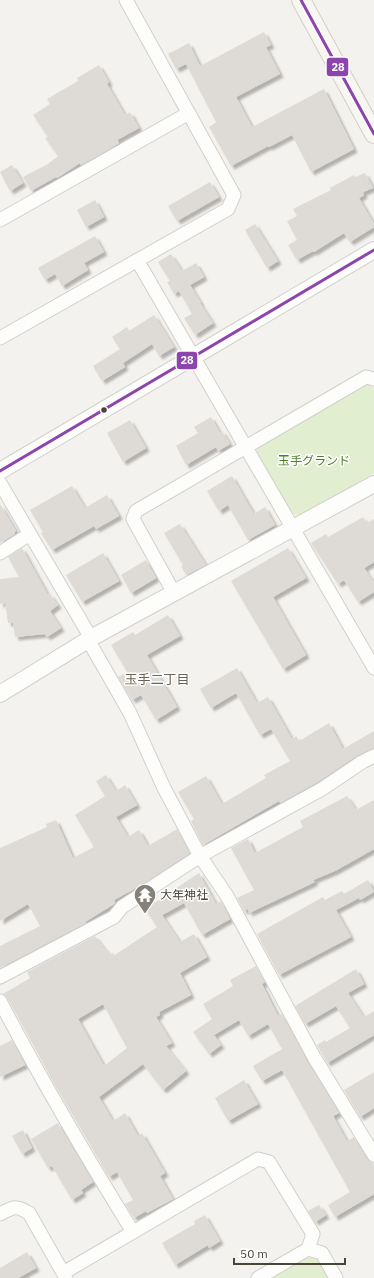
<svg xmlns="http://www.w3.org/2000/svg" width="374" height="1278" font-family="'IBM Plex Sans','Noto Sans JP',sans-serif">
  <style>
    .green { fill: #e1eecf }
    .building { fill: #dedbd6; fill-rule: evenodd; filter: url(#shadow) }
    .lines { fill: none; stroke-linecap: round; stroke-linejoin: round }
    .minor-casing { stroke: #d2d0cb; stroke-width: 15 }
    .tertiary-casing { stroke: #d2d0cb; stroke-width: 18 }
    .secondary-casing { stroke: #d3cfc5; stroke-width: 20 }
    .minor { stroke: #fdfdfc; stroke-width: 13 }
    .tertiary { stroke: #fdfdfc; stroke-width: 16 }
    .secondary { stroke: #f7f6f1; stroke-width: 18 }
    .bus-1-casing { stroke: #fff; stroke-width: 6 }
    .bus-1 { stroke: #8e44ad; stroke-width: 3 }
    .bus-dot { fill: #4b4439; stroke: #fff; stroke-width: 1.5 }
    .labels { text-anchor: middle; stroke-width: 3; stroke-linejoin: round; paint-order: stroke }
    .park-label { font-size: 12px; fill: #4a7f2a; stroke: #fff }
    .poi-label { font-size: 12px; fill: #4b4439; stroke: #fff; text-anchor: start }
    .neighbourhood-label { font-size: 13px; fill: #6e6250; stroke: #fff }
    .line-badge { stroke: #fff; stroke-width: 1.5 }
    .badge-label { font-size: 11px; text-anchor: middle; font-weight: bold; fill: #fff }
  </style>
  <defs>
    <filter id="shadow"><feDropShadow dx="3.5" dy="3.5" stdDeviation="1" flood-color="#0004"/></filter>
  </defs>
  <rect width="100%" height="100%" fill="#f4f2ee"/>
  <!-- green -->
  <path class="green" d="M 364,385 L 369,385 L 374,389 L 374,473 L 308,512 C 297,516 295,516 287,507 L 257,455 L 257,450 L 260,446 Z
    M 308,1257 L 318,1259 L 329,1278 L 272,1278 Z"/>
  <!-- building -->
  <path class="building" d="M 264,32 L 271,45 L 266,47 L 280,74 L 236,97 L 252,127 L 324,89 L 354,149 L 311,172 L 292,135 L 269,147 L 268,146 L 231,166 L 209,127 L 216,122 L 186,64 L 176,69 L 168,54 L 189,43 L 200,66 Z
    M 99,65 L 109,82 L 107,84 L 125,115 L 130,112 L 139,128 L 117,140 L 119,143 L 108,150 L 81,165 L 80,163 L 57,178 L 56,177 L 31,191 L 23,177 L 48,164 L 58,156 L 45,138 L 48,137 L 33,115 L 50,104 L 47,99 L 78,81 L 77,78 Z
    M 12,165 L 23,183 L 10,191 L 0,172 Z
    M 365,173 L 373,188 L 363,192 L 364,195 L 359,198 L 374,224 L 374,227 L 350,242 L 344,233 L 314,252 L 313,251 L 297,260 L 288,245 L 297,240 L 287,221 L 297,216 L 293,209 L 331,190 L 330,188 L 354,175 L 355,177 Z
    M 210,182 L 219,197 L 177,221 L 168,206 Z
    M 95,200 L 104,217 L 86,227 L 77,210 Z
    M 255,224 L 278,261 L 267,268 L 245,230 Z
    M 95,236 L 104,252 L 84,263 L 88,270 L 62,286 L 55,274 L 45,280 L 38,268 Z
    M 171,254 L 182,271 L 196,263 L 204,277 L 190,285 L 201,303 L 200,303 L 213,323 L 195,335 L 184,318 L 192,314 L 179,291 L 174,294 L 167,282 L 170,281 L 158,262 Z
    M 154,315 L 174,347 L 159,356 L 152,344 L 123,363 L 125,367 L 102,381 L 93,366 L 120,349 L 112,337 L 127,327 L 129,331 Z
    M 211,417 L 220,433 L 222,431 L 230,444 L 218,451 L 216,447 L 186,465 L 176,446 L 198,433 L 194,427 Z
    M 130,420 L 146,448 L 123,462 L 107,433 Z
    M 232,476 L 254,514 L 265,507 L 275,525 L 248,540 L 228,505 L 219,511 L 207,491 Z
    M 72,486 L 85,508 L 107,495 L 119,516 L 96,529 L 94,526 L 52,550 L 41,533 L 43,532 L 30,510 Z
    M 0,504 L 16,531 L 14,533 L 15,534 L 0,543 Z
    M 363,517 L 367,523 L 374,519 L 374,562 L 364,568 L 374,583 L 374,592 L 358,602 L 344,580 L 338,584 L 311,543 L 326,534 L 328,537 Z
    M 180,524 L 206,565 L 186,575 L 181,566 L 183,565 L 164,533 Z
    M 22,548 L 48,595 L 50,594 L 58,605 L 50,611 L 61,628 L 47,637 L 45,634 L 15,637 L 13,623 L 8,623 L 5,603 L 0,604 L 0,579 L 19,577 L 8,557 Z
    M 288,548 L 306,578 L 273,597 L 306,655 L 283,669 L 231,581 Z
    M 103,553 L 119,581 L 82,602 L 66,575 Z
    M 146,560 L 156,578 L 131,593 L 121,575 Z
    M 168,615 L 180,636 L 147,655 L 177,707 L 156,720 L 141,695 L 132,700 L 118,677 L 127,672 L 111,645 L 133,632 L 135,635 Z
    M 237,668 L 257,703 L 268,697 L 292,739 L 296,736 L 299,741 L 329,723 L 343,749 L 374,731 L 374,748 L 358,755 L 318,782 L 280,803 L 279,801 L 203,845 L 191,821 L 194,819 L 178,792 L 206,776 L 222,804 L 266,778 L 264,775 L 290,761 L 271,729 L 260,735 L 236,693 L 211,708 L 200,689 Z
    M 106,775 L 116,791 L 125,785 L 137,805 L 116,817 L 128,837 L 139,830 L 148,846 L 177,829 L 190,853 L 145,883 L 114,900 L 115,902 L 114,904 L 85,922 L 86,923 L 0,968 L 0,946 L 40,926 L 28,904 L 0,921 L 0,848 L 47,827 L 46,824 L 56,820 L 73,858 L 94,847 L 75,815 L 105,796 L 96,781 Z
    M 347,796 L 356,810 L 374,800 L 374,849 L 335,871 L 313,880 L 315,882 L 249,913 L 248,909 L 244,911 L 237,898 L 254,890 L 231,848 L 248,839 L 255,853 L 303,827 L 300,821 Z
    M 199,873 L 216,904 L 221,901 L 230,919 L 202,935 L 184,903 L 162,915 L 180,942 L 194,934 L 207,957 L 180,973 L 191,995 L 159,1012 L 160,1015 L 156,1017 L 172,1043 L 166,1046 L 186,1071 L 163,1090 L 143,1064 L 99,1097 L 113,1121 L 125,1113 L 138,1136 L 142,1133 L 165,1173 L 160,1176 L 173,1199 L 147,1213 L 146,1211 L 134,1218 L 125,1204 L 133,1200 L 117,1172 L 109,1177 L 55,1085 L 7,997 L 3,994 L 30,978 L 27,972 L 95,936 L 106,951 L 108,950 L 113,956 L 157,927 L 145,909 ZM 103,1004 L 127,1048 L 104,1066 L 78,1019 Z
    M 368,880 L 374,892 L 360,900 L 359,898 L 336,910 L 351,937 L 279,975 L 257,934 L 323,897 L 325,900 L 342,891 L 344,894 Z
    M 256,966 L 265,982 L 262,984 L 278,1016 L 282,1014 L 307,1061 L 339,1113 L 333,1116 L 347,1141 L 354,1137 L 367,1159 L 372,1163 L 374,1166 L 374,1194 L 335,1217 L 328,1205 L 350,1192 L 282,1070 L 262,1081 L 253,1066 L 282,1049 L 268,1024 L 248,1036 L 239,1020 L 214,1035 L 221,1045 L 209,1054 L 193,1032 L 212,1019 L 203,1004 L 233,986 L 230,980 Z
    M 356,969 L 364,984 L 348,993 L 364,1017 L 374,1011 L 374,1035 L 327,1063 L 317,1045 L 325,1040 L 326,1042 L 350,1028 L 336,1006 L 305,1024 L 295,1006 Z
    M 12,1040 L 25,1065 L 0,1077 L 0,1046 Z
    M 374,1072 L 374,1108 L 360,1117 L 344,1090 Z
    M 244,1080 L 258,1104 L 228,1121 L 215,1098 Z
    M 58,1123 L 93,1182 L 81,1190 L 83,1193 L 72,1200 L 52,1166 L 48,1168 L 31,1139 Z
    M 23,1130 L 32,1148 L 22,1154 L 12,1136 Z
    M 319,1205 L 326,1215 L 315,1222 L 308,1211 Z
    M 205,1215 L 220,1241 L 209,1248 L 208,1245 L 175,1265 L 162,1243 L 195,1224 L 194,1221 Z
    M 27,1252 L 36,1268 L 18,1278 L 0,1278 L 0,1268 Z"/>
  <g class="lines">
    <!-- minor casing -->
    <g class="minor-casing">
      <path id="minor" d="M 0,220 L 189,113
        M 137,260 L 374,668
        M 0,338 L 228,209 L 234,195 L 126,0
        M 0,483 L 91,638 L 91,645 L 130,713 L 164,788 L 200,856 L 227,896 L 314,1057 L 374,1155
        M 0,553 L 30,534
        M 174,593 L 133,519 L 136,511 L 366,377 L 374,379
        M 0,977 L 114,917 L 122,907 L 200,856 L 322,789 L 362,762 L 374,756
        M 0,1001 C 41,1080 86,1156 133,1232
        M 0,1214 C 14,1207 15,1205 29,1213 L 66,1278
        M 63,1273 L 258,1159 L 269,1162 L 313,1234 L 308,1249
        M 258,1278 L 308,1249 L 322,1253 L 336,1278"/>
    </g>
    <!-- tertiary casing -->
    <g class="tertiary-casing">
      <path id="tertiary" d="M 0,471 L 374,250
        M 0,694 L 91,638 L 374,484"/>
    </g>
    <!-- secondary casing -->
    <g class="secondary-casing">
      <path id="secondary" d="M 301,0 L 374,134"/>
    </g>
    <!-- minor -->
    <use href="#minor" class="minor"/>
    <!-- tertiary -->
    <use href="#tertiary" class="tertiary"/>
    <!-- secondary -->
    <use href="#secondary" class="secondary"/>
    <!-- bus-1 casing -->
    <g class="bus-1-casing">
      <path id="bus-1" d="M 301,0 L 374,134
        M 0,471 L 374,250"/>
    </g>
    <!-- bus-1 -->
    <use href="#bus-1" class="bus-1"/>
  </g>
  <!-- icons -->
  <defs>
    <g id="temple-pin" transform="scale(1.15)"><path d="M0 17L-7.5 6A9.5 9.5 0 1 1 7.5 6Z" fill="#868178" stroke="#fff"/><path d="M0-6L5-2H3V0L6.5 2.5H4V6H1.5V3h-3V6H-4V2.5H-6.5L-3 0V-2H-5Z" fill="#fff"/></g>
  </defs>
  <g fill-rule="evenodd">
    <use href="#temple-pin" x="145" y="895"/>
  </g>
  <!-- markers -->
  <circle class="bus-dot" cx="104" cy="410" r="3.5"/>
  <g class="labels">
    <!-- park labels -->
    <g class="park-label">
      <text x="314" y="465">玉手グランド</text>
    </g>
    <!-- poi labels -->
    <g class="poi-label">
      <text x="160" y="899">大年神社</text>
    </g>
    <!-- neighbourhood labels -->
    <g class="neighbourhood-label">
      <text x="157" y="684">玉手二丁目</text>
    </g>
  </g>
  <g class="line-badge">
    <rect x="326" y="57" width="23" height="20" rx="4" fill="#8e44ad"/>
    <rect x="176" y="351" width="22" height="19" rx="4" fill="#8e44ad"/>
  </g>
  <g class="badge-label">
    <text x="338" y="71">28</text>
    <text x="187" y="364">28</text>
  </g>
  <!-- scale -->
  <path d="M234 1258v6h111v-6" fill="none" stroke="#4b4439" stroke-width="2"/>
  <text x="240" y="1258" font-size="12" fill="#4b4439" stroke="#ffffff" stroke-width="3" paint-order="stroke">50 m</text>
</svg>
